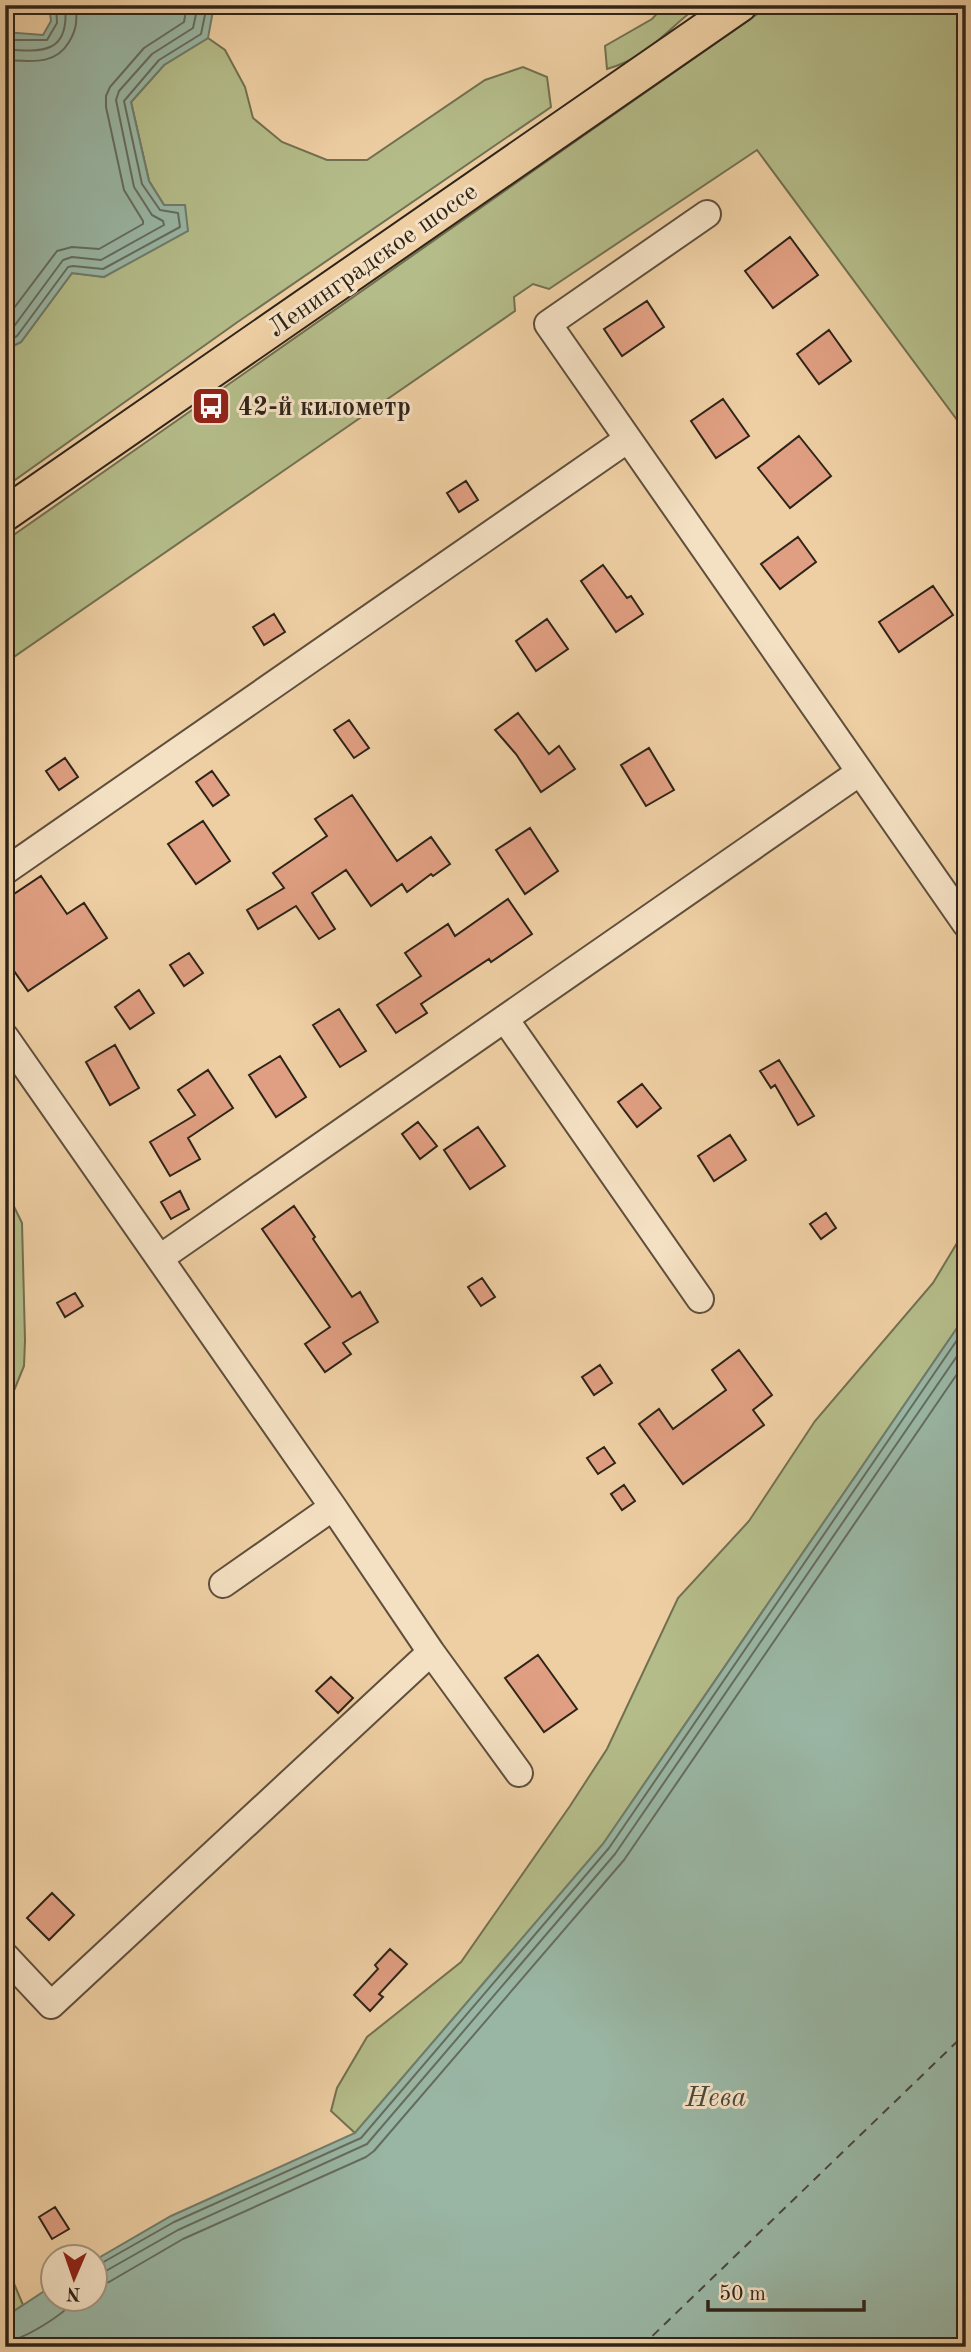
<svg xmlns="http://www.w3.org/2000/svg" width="971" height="2352" font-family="'Old Standard TT',serif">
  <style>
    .green { fill: #b4bc89; stroke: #727051; stroke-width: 2 }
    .water { fill: #99b6a4; stroke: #6f7c6c; stroke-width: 2 }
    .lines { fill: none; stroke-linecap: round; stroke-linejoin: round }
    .shore { stroke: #646d5e; stroke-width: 2 }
    .ferry { stroke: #4a483c; stroke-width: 2; stroke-dasharray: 9 7; stroke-linecap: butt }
    .building { fill: #e09f82; stroke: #2f2419; stroke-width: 2 }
    .minor-casing { stroke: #5f4f3c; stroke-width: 30 }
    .major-casing { stroke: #2f2419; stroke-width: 37 }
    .minor { stroke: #f4e0c3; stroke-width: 26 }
    .major { stroke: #eecfa3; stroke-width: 33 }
    .labels { text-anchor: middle; stroke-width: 6; stroke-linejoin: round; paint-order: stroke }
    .street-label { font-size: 26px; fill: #2f2419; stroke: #f4e0c3 }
    .poi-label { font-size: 26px; font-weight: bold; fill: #2f2419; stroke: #f4e0c3; text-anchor: start }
    .water-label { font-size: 28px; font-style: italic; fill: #4a483c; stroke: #f4e0c3 }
  </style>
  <rect width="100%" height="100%" fill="#eecfa3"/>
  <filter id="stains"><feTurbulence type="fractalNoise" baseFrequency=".00286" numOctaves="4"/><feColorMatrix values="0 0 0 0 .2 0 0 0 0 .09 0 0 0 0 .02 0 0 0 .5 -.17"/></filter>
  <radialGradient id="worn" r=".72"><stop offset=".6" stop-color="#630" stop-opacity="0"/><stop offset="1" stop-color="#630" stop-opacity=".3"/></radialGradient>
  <!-- green -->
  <path class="green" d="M 665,5 L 700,5 C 666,29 650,57 607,69 L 605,46 L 652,19 Z
    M 770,5 L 966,5 L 966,432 L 757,150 L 549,289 L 533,284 L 514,297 L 515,311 L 5,663 L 5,541 Z
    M 208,38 L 225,50 L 245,87 L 253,118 L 282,142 L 327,160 L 367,160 L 485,80 L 523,67 L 547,77 L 551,107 L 239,321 L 5,487 L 5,350 L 21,342 L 72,273 L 104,277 L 134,259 L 164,205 L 149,181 L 131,102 L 164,65 Z
    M 5,1188 L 22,1223 L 25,1340 L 24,1366 L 9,1403 L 5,1407 Z
    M 966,1228 L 966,1315 L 603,1844 L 355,2133 L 331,2111 L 337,2088 L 367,2037 L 461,1962 L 570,1806 L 607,1749 L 678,1598 L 749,1521 L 815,1421 L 933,1283 Z
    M 5,2262 L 23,2305 L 5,2317 Z"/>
  <!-- water -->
  <path class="water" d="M 49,5 L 214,5 L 208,38 L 164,65 L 131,102 L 149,181 L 164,205 L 185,205 L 188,231 L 104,277 L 72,273 L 21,342 L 5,350 L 5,32 L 43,35 L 51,21 Z
    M 966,1315 L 966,2347 L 5,2347 L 5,2317 L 52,2286 L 52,2300 L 94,2300 L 95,2260 L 171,2216 L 355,2133 L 603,1844 Z"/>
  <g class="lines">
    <!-- shore -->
    <path class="shore" d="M 5,40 L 47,40 L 57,23 L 56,5
      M 5,49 C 43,53 70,53 65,5
      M 5,60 C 30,61 55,66 69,42 C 77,29 77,20 76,5
      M 5,320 L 57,251 L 72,247 L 99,249 L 143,224 L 143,221 L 124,190 L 106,107 L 106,96 L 110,87 L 144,48 L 184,22 L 187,5
      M 5,332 L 12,329 L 63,260 L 72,257 L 101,260 L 164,225 L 163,221 L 152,215 L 134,187 L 116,100 L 119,91 L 152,54 L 193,28 L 198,5
      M 5,342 L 17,336 L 68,267 L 73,266 L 103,269 L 180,227 L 178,213 L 160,210 L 142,184 L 124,101 L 159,60 L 201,34 L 207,5
      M 94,2265 L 100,2264 L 174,2222 L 361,2138 L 609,1848 L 966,1327
      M 94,2274 L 104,2272 L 178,2230 L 367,2144 L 615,1854 L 966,1343
      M 94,2285 L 109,2282 L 183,2239 L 366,2157 L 374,2151 L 624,1860 L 966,1361
      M 5,2341 C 23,2341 64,2314 75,2300"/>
    <!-- ferry -->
    <path class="ferry" d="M 641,2347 L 966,2033"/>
  </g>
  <!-- building -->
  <path class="building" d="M 790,237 L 818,275 L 773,308 L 745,271 Z
    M 647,301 L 664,327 L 622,356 L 604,329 Z
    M 829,330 L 851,361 L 819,384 L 797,354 Z
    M 723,399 L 749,436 L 716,458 L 691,421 Z
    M 799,436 L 831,476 L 790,508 L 758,468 Z
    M 466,481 L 478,500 L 459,512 L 447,493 Z
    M 798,537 L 816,562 L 780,589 L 761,564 Z
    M 603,565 L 627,598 L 631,596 L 643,614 L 616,632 L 581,581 Z
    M 933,586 L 953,615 L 899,652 L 879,622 Z
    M 274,614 L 285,632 L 264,645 L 253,627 Z
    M 547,619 L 568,649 L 536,671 L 516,641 Z
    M 518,713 L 549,754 L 559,746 L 575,769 L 541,792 L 516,754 L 495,730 Z
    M 349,720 L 369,748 L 354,758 L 334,730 Z
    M 649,748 L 674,790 L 646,806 L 621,765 Z
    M 65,758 L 78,777 L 59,790 L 46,771 Z
    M 212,771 L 229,795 L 213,806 L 196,782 Z
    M 352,795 L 397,861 L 431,837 L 450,864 L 433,876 L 431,874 L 407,892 L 402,884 L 371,906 L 346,870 L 312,893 L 335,929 L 319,939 L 296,906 L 258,929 L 247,910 L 284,888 L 273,873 L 327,836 L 315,819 Z
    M 203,821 L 230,861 L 196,884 L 168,844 Z
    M 530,828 L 558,871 L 525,894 L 496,850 Z
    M 41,876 L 67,914 L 84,903 L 107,938 L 28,991 L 5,958 L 5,900 Z
    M 508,899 L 532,934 L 491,962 L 489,959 L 421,1004 L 427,1013 L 396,1033 L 377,1005 L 421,976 L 405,953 L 448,924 L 455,936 Z
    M 189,953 L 203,973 L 184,986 L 170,965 Z
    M 139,990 L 154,1013 L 130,1029 L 115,1007 Z
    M 339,1009 L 366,1051 L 340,1067 L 313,1025 Z
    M 115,1045 L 139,1088 L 110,1105 L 86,1062 Z
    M 280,1056 L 306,1097 L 276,1117 L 249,1075 Z
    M 779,1060 L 814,1116 L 798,1125 L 775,1085 L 771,1088 L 760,1071 Z
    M 208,1070 L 233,1108 L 188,1138 L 200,1159 L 170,1176 L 150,1142 L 195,1115 L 178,1090 Z
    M 642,1084 L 661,1108 L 637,1127 L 618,1102 Z
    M 418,1122 L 437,1146 L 420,1159 L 402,1134 Z
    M 478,1127 L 505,1166 L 470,1189 L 444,1150 Z
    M 730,1135 L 746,1160 L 714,1181 L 698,1156 Z
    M 180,1191 L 189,1209 L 171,1219 L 161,1202 Z
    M 294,1206 L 315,1237 L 313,1239 L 352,1297 L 360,1292 L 378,1322 L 343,1343 L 351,1354 L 325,1372 L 305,1344 L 330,1327 L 262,1229 Z
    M 826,1213 L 836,1228 L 821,1239 L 810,1224 Z
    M 482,1278 L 495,1297 L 481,1306 L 468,1287 Z
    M 75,1293 L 83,1306 L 65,1317 L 57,1303 Z
    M 739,1350 L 772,1395 L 753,1410 L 764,1425 L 683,1484 L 639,1424 L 659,1409 L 673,1429 L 726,1390 L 712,1370 Z
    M 600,1365 L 612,1383 L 594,1395 L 582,1377 Z
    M 604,1447 L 615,1463 L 598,1474 L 587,1458 Z
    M 624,1485 L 635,1501 L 622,1510 L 611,1494 Z
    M 538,1655 L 577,1709 L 544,1732 L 505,1678 Z
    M 331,1677 L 353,1698 L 338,1713 L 316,1691 Z
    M 52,1893 L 74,1915 L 49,1940 L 27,1918 Z
    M 390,1949 L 407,1964 L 379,1994 L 383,1997 L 370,2011 L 354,1995 L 378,1969 L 375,1965 Z
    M 55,2207 L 69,2229 L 52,2239 L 39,2217 Z"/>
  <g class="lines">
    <!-- minor casing -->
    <g class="minor-casing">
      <path id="minor" d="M 707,214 L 548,324 L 966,924
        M 5,871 L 628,439
        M 505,1019 L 700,1299
        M 5,1037 L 333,1507 L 431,1652 L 519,1773
        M 160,1258 L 860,772
        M 223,1584 L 333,1507
        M 5,1956 L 51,2005 L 431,1652"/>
    </g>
    <!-- major casing -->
    <g class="major-casing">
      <path id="major" d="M 5,514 L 740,5"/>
    </g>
    <!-- minor -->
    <use href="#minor" class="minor"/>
    <!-- major -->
    <use href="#major" class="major"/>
  </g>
  <!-- icons -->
  <defs>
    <g id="bus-square" transform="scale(2.0125)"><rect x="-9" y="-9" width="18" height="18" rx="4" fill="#8f2418" stroke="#f4e0c3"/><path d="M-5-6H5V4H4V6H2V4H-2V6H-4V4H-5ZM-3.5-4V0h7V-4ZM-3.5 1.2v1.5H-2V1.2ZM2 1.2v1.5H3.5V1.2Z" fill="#fff"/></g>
  </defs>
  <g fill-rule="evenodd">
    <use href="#bus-square" x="211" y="406"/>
  </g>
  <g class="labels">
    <!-- street labels -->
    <g class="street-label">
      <text transform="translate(372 259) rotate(-35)" y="9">Ленинградское шоссе</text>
    </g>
    <!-- poi labels -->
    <g class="poi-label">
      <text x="238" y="415">42-й километр</text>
    </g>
    <!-- water labels -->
    <g class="water-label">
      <text x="716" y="2106">Нева</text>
    </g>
  </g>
  <!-- margin -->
  <rect width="971" height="2352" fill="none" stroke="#eecfa3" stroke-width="28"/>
  <rect x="7" y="7" width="957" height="2338" fill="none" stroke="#2f2419" stroke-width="3.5"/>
  <rect x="14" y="14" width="943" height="2324" fill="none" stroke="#2f2419" stroke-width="2"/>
  <!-- north arrow -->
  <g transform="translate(74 2278) rotate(182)"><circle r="33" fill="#f4e0c3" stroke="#a5957f" stroke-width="2"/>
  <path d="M0-5L12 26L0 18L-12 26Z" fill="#8f2418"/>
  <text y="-10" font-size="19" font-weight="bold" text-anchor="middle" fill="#2f2419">N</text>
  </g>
  <!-- scale -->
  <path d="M708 2300v10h156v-10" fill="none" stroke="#2f2419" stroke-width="3.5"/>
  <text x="719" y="2300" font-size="21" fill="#2f2419" stroke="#f4e0c3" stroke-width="5" paint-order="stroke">50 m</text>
  <rect width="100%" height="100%" filter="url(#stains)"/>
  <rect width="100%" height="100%" fill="url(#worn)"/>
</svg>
